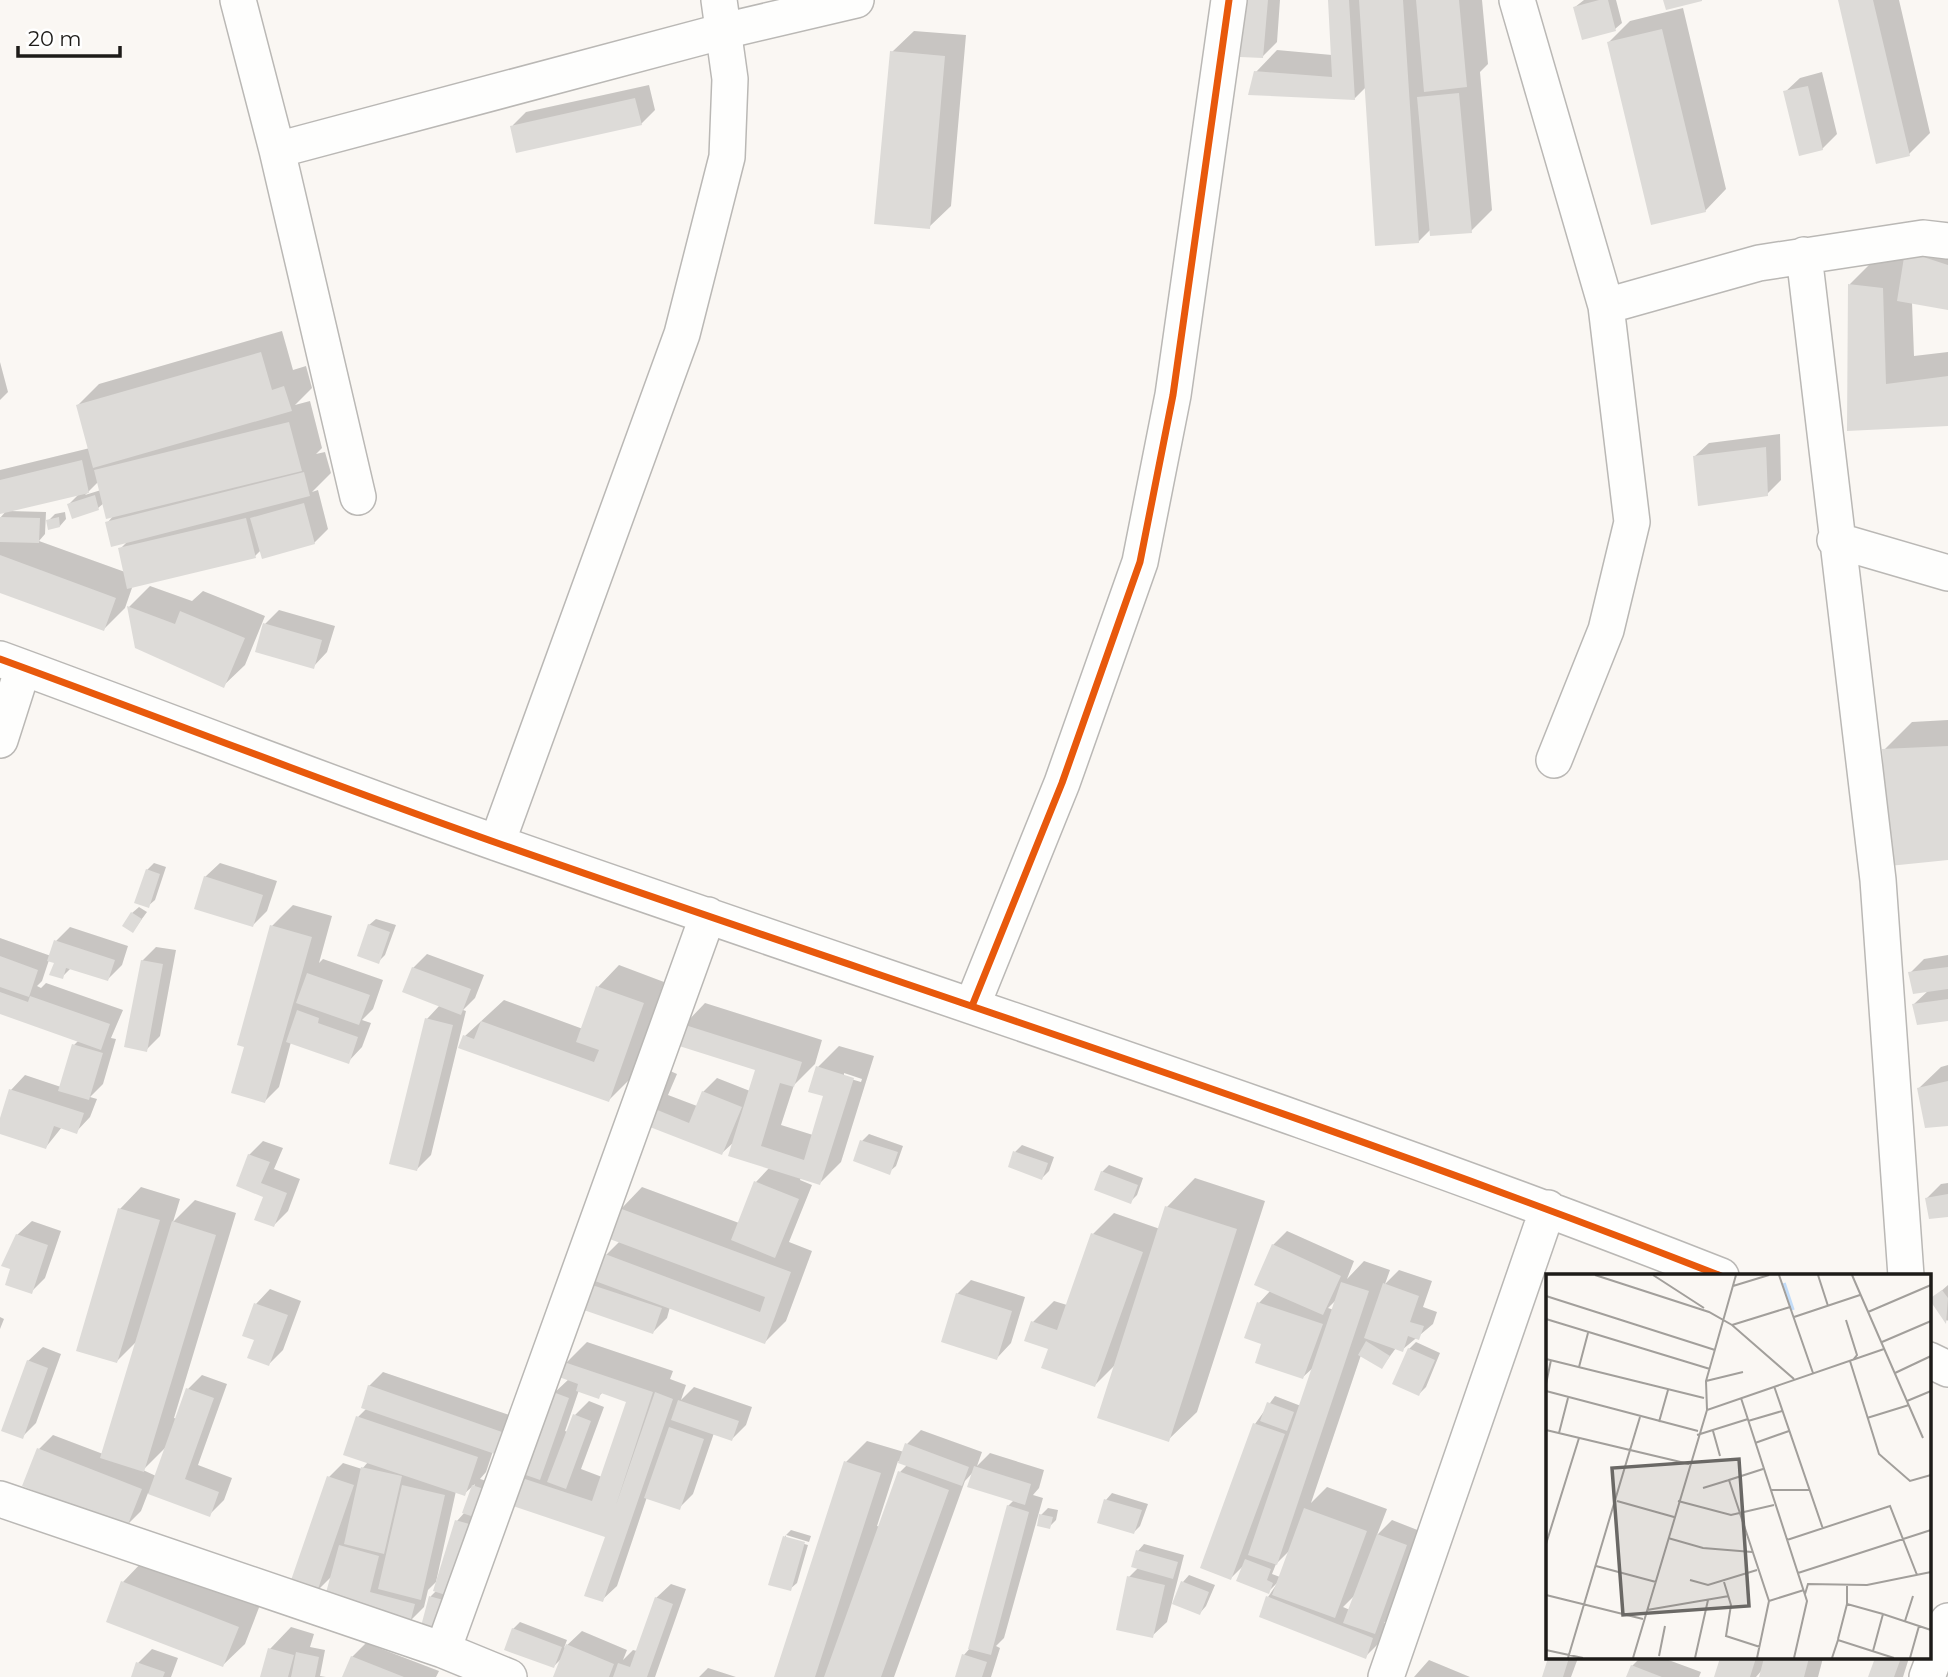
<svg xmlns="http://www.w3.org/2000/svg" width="1948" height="1677" viewBox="0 0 1948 1677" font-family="Montserrat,sans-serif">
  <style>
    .shadow { fill: #0003; fill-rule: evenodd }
    .building { fill: #dddbd8 }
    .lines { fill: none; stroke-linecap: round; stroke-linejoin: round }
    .minor-casing { stroke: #bab8b5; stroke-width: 38 }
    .minor { stroke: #fefefd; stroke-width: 35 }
    .cycleway-casing { stroke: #fff; stroke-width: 11 }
    .cycleway { stroke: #e8590c; stroke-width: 7 }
    .inset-river { fill: none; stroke: #c2dcf8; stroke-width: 3.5 }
    .inset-road { fill: none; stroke: #a29f9b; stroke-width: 2 }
    .view { fill: #6a6865; fill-opacity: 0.15; stroke: #6a6865; stroke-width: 3.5 }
    .inset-edge { fill: none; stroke: #1d1b18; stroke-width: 3.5 }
  </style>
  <rect width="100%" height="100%" fill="#faf7f3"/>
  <path class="shadow" d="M1247,0H1280L1277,42L1263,56Z
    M1329,0H1482L1488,64L1480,72L1492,210L1471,231L1431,229L1418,242L1366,87L1354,99L1256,72L1277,50L1332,55Z
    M1584,0H1616L1622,23L1615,29L1575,7Z
    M1840,0H1899L1930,133L1909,154Z
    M1683,8L1726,189L1705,211L1608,43L1630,21Z
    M914,31L966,35L951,206L929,227L892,52Z
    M1822,72L1837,134L1822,149L1785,92L1800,78Z
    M649,85L655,110L641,124L512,126L526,112Z
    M1948,228V308L1912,302L1914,356L1948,352V424L1849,430L1850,284L1878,256L1906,259Z
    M282,331L293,370L306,366L312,388L295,405L310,401L322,448L316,454L325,452L331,473L312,492L318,490L328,529L314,543L261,550L255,556L133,585L125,608L104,629L0,591V518L7,510L0,512V470L90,448L78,405L99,384ZM99,481L101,490L85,495ZM80,493L69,504L98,508L104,503L114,515L107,523L128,541L120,549L125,572L39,541L45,534L46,512L9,511Z
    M0,362L8,392L0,400Z
    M1780,434L1781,480L1767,494L1694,457L1709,443Z
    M65,512L66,519L60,526L48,521L55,514Z
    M150,586L192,601L203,591L265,616L245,665L223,686L129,607Z
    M279,610L335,626L327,652L313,667L265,624Z
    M1948,720V858L1884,750L1912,722Z
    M154,863L166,867L155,900L148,906L147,870Z
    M220,863L277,881L267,911L253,925L205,877Z
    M293,905L332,916L319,963L323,959L383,980L373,1009L362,1020L371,1023L362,1047L348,1062L291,1042L279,1087L265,1101L245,1048L272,926Z
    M139,907L147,912L133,931L132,913Z
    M376,919L396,925L385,955L378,962L369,925Z
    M70,927L128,946L122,965L108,979L71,968L62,977L56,962L49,960L42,981L37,986L41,988L46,983L123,1010L111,1038L116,1039L103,1084L90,1097L97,1099L90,1117L76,1132L62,1127L46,1147L0,1132V1124L11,1090L25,1075L61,1087L74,1045L79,1040L0,1012V938L51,956L56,941Z
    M156,947L176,950L160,1036L146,1050L142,961Z
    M427,954L484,975L475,998L463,1010L466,1011L431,1155L417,1169L427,1019L440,1005L413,968Z
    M1948,955V1019L1914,1004L1929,990L1910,973L1924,959Z
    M619,965L664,982L630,1079L609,1100L465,1036L504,1000L583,1029L598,987Z
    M705,1003L822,1040L815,1064L794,1085L781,1125L813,1135L826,1095L818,1067L839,1046L874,1056L841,1162L820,1183L801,1177L800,1180L812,1185L789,1242L812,1251L786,1321L765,1342L670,1307L667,1318L653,1332L588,1284L600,1271L606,1255L620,1241L621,1209L642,1187L739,1223L756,1182L770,1167L735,1141L722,1153L639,1121L668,1070L677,1074L668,1095L697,1106L703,1092L717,1078L750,1091L757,1069L684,1025ZM844,1073L862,1079L861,1082L844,1077Z
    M1948,1065V1124L1919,1088L1941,1067Z
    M869,1134L903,1146L896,1166L889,1172L855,1160L862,1141Z
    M263,1141L283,1148L274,1169L300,1179L288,1211L274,1225L249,1155Z
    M1022,1145L1054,1157L1049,1171L1042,1178L1015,1152Z
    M1109,1165L1143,1178L1137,1195L1130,1202L1102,1172Z
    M1195,1178L1265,1201L1197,1412L1168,1440L1116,1364L1095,1385L1050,1348L1033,1322L1054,1301L1067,1305L1093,1234L1114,1213L1160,1229L1167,1207Z
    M1948,1183V1215L1927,1198L1941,1184Z
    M141,1187L180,1199L173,1222L195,1200L236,1213L174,1418L177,1419L188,1389L202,1375L227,1384L198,1465L232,1478L224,1500L209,1515L148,1493L141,1511L127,1525L39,1449L53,1435L103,1454L137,1341L117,1361L120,1209ZM167,1446L156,1476L143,1470Z
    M32,1221L61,1231L45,1278L31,1292L17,1235Z
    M1287,1231L1354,1261L1347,1279L1364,1261L1390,1270L1385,1284L1399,1270L1432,1281L1423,1307L1437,1312L1433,1324L1402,1350L1396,1348L1382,1367L1361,1355L1311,1503L1327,1487L1387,1509L1377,1535L1392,1520L1420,1531L1388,1618L1384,1623L1386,1624L1379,1643L1365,1657L1268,1597L1279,1581L1268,1592L1245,1564L1231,1578L1255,1424L1275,1396L1301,1406L1315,1366L1303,1377L1264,1343L1259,1303L1271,1290L1273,1245ZM1337,1299L1334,1310L1328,1308ZM1291,1549L1280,1577L1272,1574L1276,1564ZM1356,1594L1350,1610L1343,1607Z
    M971,1280L1025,1297L1011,1343L997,1358L957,1294Z
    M1948,1285V1320L1947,1321L1931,1300Z
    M270,1289L301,1301L283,1350L269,1364L256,1339L244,1335L256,1304Z
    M0,1317L4,1319L0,1329Z
    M587,1342L673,1371L670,1379L686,1385L681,1400L694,1387L752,1407L746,1425L732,1439L714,1433L693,1494L679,1508L647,1497L617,1586L602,1600L609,1529L512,1504L554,1393L569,1379L566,1363ZM579,1390L598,1397L603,1392L628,1401L602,1477L581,1469L604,1407L589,1401L575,1415L568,1432L565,1431Z
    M1416,1342L1440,1353L1426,1387L1419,1394L1409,1349Z
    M43,1347L61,1354L36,1423L22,1437L28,1361Z
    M383,1372L515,1417L509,1438L493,1451L486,1472L480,1479L493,1483L465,1580L422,1629L431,1596L437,1590L457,1521L465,1512L475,1484L464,1494L456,1491L436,1582L428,1590L424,1607L410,1621L332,1576L315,1593L329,1477L343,1463L362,1469L368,1462L358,1417L367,1408L369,1386Z
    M921,1430L982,1452L977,1466L990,1453L1044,1470L1039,1488L1033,1495L1043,1498L1004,1638L996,1646L1000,1648L991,1677H956L964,1655L970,1648L1008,1506L1015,1499L974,1471L965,1481L894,1677H776L846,1462L867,1441L904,1452L907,1444ZM898,1461L907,1465L900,1472L880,1527L877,1526Z
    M1112,1493L1148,1504L1140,1526L1134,1532L1106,1500Z
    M1048,1508L1058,1510L1056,1520L1049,1527L1041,1515Z
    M791,1530L811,1536L809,1542L786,1535Z
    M786,1535V1539L808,1545L797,1583L790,1589L785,1537Z
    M1144,1544L1184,1555L1167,1622L1152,1636L1129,1577L1139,1567L1138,1551Z
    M144,1560L260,1605L245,1644L223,1665L123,1582Z
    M1189,1575L1215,1585L1206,1606L1200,1613L1175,1603L1183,1582Z
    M671,1584L686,1589L655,1677H555L563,1657L554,1666L513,1629L520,1622L567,1640L564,1648L582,1631L627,1650L623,1660L633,1650L637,1651L656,1598Z
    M291,1627L314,1634L310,1647L325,1650L320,1676L326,1677H262L270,1649Z
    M366,1643L439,1671L436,1677H344L352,1657Z
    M152,1649L178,1658L171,1677H132L138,1663Z
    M1550,1658H1578L1571,1677H1544Z
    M1640,1658H1663L1701,1672L1699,1677H1628L1632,1666Z
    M1722,1658H1823L1818,1677H1761L1762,1670L1756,1677H1715Z
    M1876,1658H1909L1903,1677H1870Z
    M1429,1660L1470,1677H1414Z
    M708,1668L736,1677H699Z"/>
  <path class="building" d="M1245,0H1268L1263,58L1240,57Z
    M1328,0H1349L1355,100L1248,95L1254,71L1332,77Z
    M1359,0H1403L1419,243L1375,246Z
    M1416,0H1459L1467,87L1424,92Z
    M1599,0H1608L1616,31L1582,40L1573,7Z
    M1663,0H1702V1L1666,10Z
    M1838,0H1873L1910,156L1876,164Z
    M1662,29L1706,212L1651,225L1607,42Z
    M890,51L945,56L930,229L874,224Z
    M1808,86L1823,150L1799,156L1783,91Z
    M1459,93L1472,233L1430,236L1417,97Z
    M635,98L642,125L516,153L510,126Z
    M1905,251L1948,265V310L1897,301Z
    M1848,284L1883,288L1886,384L1948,376V426L1847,431Z
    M261,352L272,390L284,386L292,411L93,468L76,405Z
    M289,422L302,471L106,519L94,470Z
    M1766,447L1768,496L1698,506L1693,456Z
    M82,460L89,493L0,514V480Z
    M304,472L310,496L111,547L105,522Z
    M95,495L99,510L72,519L67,504Z
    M304,503L315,544L262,559L250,518Z
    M0,517L40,518L39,543L0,542Z
    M59,517L60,527L48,530L46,520Z
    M246,518L256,558L127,589L118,548Z
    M0,555L116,598L104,631L0,593Z
    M127,606L175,624L180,611L245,638L224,688L135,648Z
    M263,623L322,640L314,669L255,652Z
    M1948,746V860L1889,866L1882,749Z
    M146,869L160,874L149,908L134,903Z
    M204,876L263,895L253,927L194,909Z
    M131,912L142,919L133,933L122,926Z
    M368,924L390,932L379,964L357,956Z
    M270,925L312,937L265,1103L231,1093L244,1047L237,1045Z
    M54,940L115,960L108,981L66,968L63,979L49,975L54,963L47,961Z
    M0,956L38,970L29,997L0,987Z
    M141,960L163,964L147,1052L124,1047Z
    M412,967L471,989L461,1015L402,992Z
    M1948,967V989L1913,994L1908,972Z
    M307,973L370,995L359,1025L296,1003Z
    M596,986L644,1003L609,1102L458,1048L463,1035L474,1039L481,1021L594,1062L599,1050L576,1042Z
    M0,992L28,1002L30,996L110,1024L101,1050L0,1014Z
    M1948,999V1021L1917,1025L1912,1004Z
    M297,1010L319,1018L318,1023L358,1037L349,1064L286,1042Z
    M425,1018L453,1025L417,1171L389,1164Z
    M682,1024L802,1062L794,1087L780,1083L761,1146L804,1160L823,1096L808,1092L816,1066L854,1078L820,1185L728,1156L755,1070L676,1045Z
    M72,1044L103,1053L89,1100L58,1091Z
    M1948,1081V1126L1925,1128L1917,1088Z
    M9,1089L84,1113L77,1134L54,1126L46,1149L0,1134V1118Z
    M702,1091L742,1107L722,1155L637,1122L655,1109L689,1123Z
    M860,1140L898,1152L890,1175L853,1161Z
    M1013,1151L1048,1163L1042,1180L1008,1167Z
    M248,1154L270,1162L261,1183L287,1193L274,1227L254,1220L263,1197L236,1186Z
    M1101,1171L1138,1185L1131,1204L1094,1190Z
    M754,1181L799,1199L775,1258L731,1240Z
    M1948,1194V1217L1929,1219L1925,1198Z
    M1165,1206L1237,1229L1169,1442L1097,1418Z
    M118,1208L160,1220L117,1363L76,1351Z
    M619,1208L791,1272L765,1344L595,1281L605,1254L760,1312L765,1297L607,1238Z
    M172,1221L216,1235L144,1472L100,1458Z
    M1091,1233L1143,1252L1095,1387L1041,1368L1048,1349L1024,1341L1031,1321L1057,1330Z
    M16,1234L48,1245L32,1294L5,1285L10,1269L1,1266Z
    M1272,1244L1341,1276L1323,1315L1254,1285Z
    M1341,1282L1369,1291L1277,1565L1248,1555Z
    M586,1283L662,1308L653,1334L578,1308Z
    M1383,1283L1419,1296L1410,1322L1424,1326L1419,1340L1408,1336L1403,1352L1364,1338Z
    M1942,1290L1948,1298L1946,1324L1929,1299Z
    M956,1293L1012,1311L997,1360L941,1342Z
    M1257,1302L1323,1324L1303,1379L1255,1363L1261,1344L1244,1338Z
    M254,1303L288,1315L269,1366L247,1358L254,1340L242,1336Z
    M1366,1341L1390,1356L1382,1369L1358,1355Z
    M1408,1348L1435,1360L1419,1396L1392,1384Z
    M27,1360L48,1368L23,1439L1,1431Z
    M564,1362L653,1392L616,1505L655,1392L673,1399L603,1602L584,1596L605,1537L510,1505L519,1477L592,1501L626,1402L601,1393L599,1399L576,1391L578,1384L559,1377Z
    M368,1385L502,1432L495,1454L361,1408Z
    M186,1388L214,1398L185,1479L219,1492L210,1517L148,1494Z
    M553,1392L569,1398L540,1480L523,1474Z
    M678,1400L739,1421L732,1441L671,1420Z
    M1267,1402L1294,1412L1287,1431L1260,1421Z
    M573,1414L591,1421L566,1489L547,1482Z
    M356,1416L478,1457L465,1496L343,1455Z
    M1253,1423L1285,1434L1231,1580L1200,1568Z
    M669,1427L704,1439L680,1510L644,1498Z
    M905,1443L969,1467L962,1486L898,1463Z
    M37,1448L142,1489L127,1527L22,1486Z
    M844,1461L881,1473L815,1677H774Z
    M974,1466L1031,1484L1025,1505L967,1487Z
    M361,1467L402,1476L384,1554L344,1544Z
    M898,1471L949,1490L881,1677H824Z
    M327,1476L354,1485L316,1595L289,1586Z
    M402,1485L445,1495L421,1600L378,1589Z
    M472,1485L487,1490L477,1518L462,1513Z
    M1104,1499L1142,1510L1134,1534L1097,1523Z
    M1007,1505L1029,1512L991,1655L968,1649Z
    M1304,1508L1367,1531L1335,1618L1272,1595Z
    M1039,1514L1053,1517L1050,1529L1037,1526Z
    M455,1520L473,1525L452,1597L433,1591Z
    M1377,1534L1407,1545L1375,1634L1343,1623Z
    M783,1536L805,1542L791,1591L768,1585Z
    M339,1545L379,1556L370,1592L415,1604L410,1623L324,1600Z
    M1136,1550L1178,1562L1173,1579L1131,1567Z
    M1245,1559L1271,1569L1267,1580L1273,1583L1269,1594L1236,1581Z
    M1127,1576L1165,1585L1153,1638L1116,1630Z
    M121,1581L239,1627L223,1667L106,1622Z
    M1181,1581L1209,1592L1200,1615L1172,1604Z
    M429,1596L447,1601L438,1635L420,1630Z
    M1266,1596L1373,1638L1366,1659L1259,1617Z
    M655,1597L673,1604L647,1677H613L618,1663L630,1667Z
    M512,1628L562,1647L554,1668L504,1650Z
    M566,1644L614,1664L609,1677H553Z
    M268,1648L294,1655L288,1677H260Z
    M296,1652L319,1657L315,1677H291Z
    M962,1654L987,1662L982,1677H955Z
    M351,1656L404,1677H342Z
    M1548,1658H1569L1563,1677H1542Z
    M1720,1658H1756L1750,1677H1714Z
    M1764,1658H1809L1804,1677H1759Z
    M1875,1658H1901L1894,1677H1868Z
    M136,1662L165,1672L163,1677H131Z
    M1631,1665L1662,1677H1626Z"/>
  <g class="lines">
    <g class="minor-casing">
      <path id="minor" d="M238,0L277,150L724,31L856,0
        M1517,0L1606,306L1632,522L1606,630L1554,760
        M277,150L358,497
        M1804,255L1878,880L1906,1276
        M1606,306L1759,263L1923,238L1948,241
        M1835,540L1948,573
        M0,659C167,720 332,785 500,844C907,987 1319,1118 1721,1276
        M0,740L23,668
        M497,843L682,334L727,157L730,79L719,0
        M972,1006L1062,783L1140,562L1173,395L1229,0
        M1929,1360L1948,1369
        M0,1499L443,1650L509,1677
        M443,1650L708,915
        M1386,1677L1548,1208
        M1927,1677L1948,1621"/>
    </g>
    <use href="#minor" class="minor"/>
    <g class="cycleway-casing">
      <path id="cycleway" d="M0,659C167,720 332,785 500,844C907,987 1319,1118 1721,1276
        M972,1006L1062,783L1140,562L1173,395L1229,0"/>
    </g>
    <use href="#cycleway" class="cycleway"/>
  </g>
  <g transform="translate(1546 1274)">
    <rect width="385" height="385" fill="#faf7f3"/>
    <path class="inset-river" d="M238,9L247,36"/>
    <path class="inset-road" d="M49,1L163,38L186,51L248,105M107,1L158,34M272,1L282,32M306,1L377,164M187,12L223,1M0,22L169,76M244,33L267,99M322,38L385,11M248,43L314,21M0,45L164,95M300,46L311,81L307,86M186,51L244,33L233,1M336,68L385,47M0,85L158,124M304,87L333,180L364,207L385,201M33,93L42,59M349,99L385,82M160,107L197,98M0,110L5,86M228,112L277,255M0,117L152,157M195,124L261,327L248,384M361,127L385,117M161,136L160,107L190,1M321,144L363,131M202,147L236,137M113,148L122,116M0,156L84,176L94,143M167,157L174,182M13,159L22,124M151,161L202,145M209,169L243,157M157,214L183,206M224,216H263M71,227L128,243M132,227L185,241L228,231M122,264L157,274L206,278M241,266L344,232L371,301M0,270L33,164M50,292L110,308M252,299L385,256M144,306L162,311L211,296M178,308L185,331L180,362L214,373M301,310V330L337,340M259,320L262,310L321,311L385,298M0,321L97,345M223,327L258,316M101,336L183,322M359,347L367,322M292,365L301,330M0,376L37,384M327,377L337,340L385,356M113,382L119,352M22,384L84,176L143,190M87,384L161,136L338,75M149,384L162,326M211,384L223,327L183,206L217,195M286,384L292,366L348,384M364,384L373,352"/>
    <path class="view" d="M193,185L203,332L77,341L66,194Z"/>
    <rect width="385" height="385" class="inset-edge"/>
  </g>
  <path d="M18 46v10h102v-10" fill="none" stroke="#1d1b18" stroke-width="3.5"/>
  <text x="28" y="46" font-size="21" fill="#1d1b18" stroke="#ffffff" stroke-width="5" paint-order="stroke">20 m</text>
</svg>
